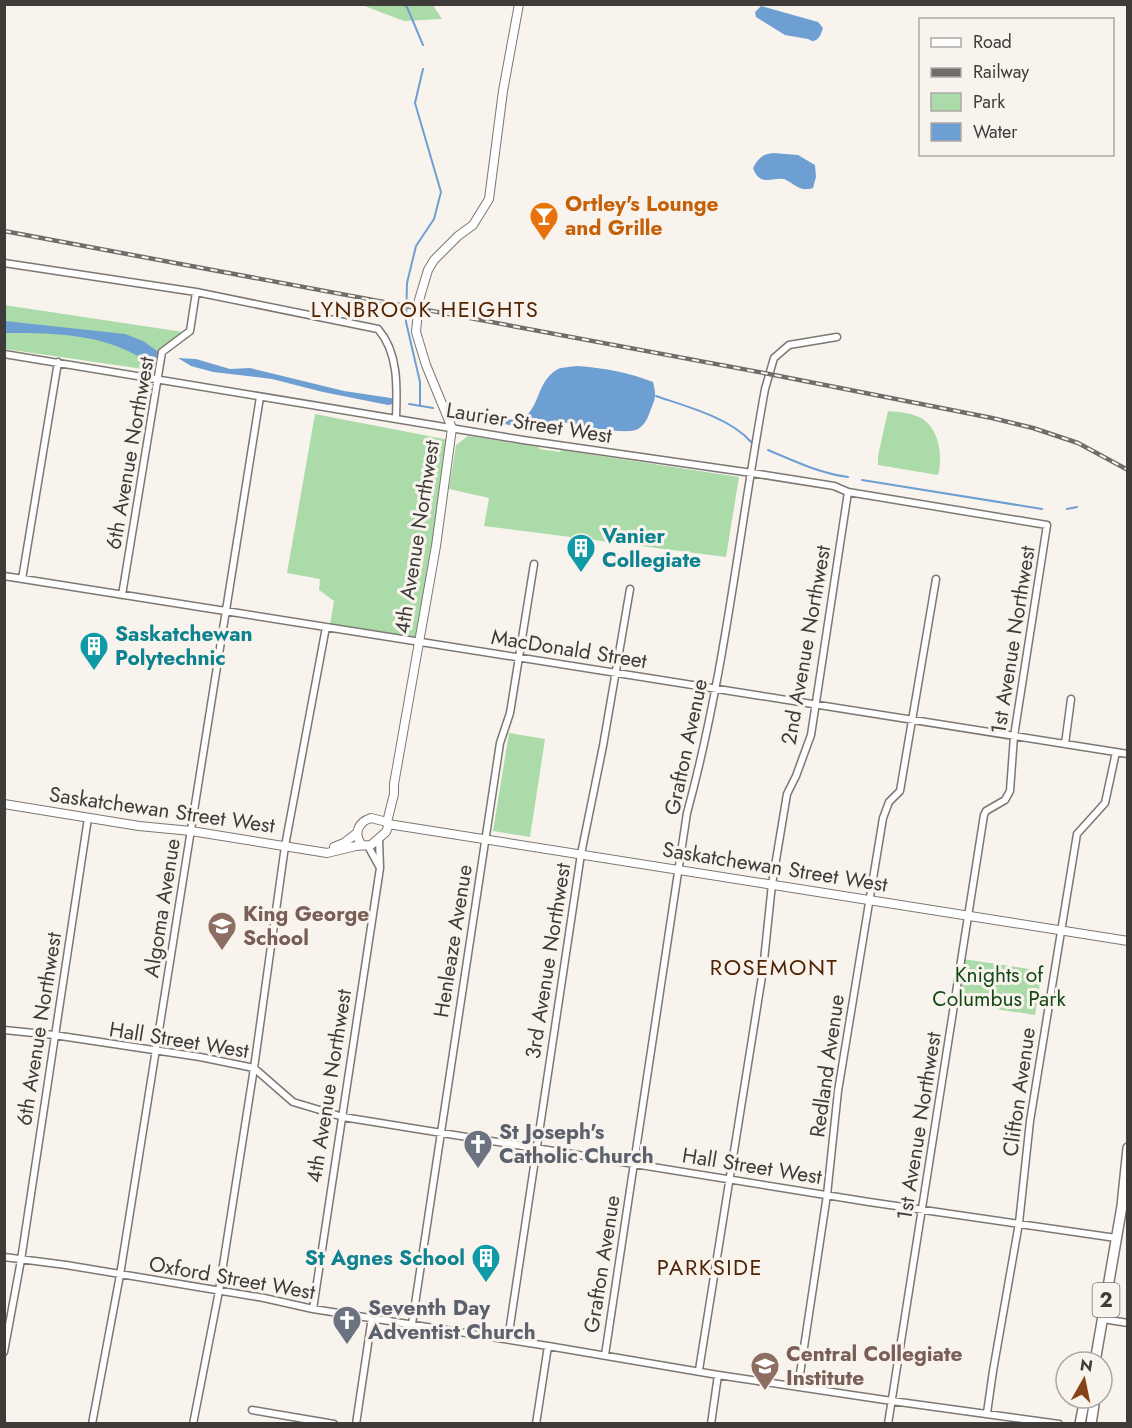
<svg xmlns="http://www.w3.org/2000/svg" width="1132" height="1428" viewBox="0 0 1132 1428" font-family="Jost,sans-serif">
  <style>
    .green { fill: #abdba9 }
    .water { fill: #6e9fd3 }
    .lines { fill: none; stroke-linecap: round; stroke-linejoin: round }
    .stream { stroke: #6e9fd3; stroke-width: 2 }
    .minor-casing { stroke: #7c7772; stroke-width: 9 }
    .tertiary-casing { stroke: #7c7772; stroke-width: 10 }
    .primary-casing { stroke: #7c7772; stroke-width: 12 }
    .minor { stroke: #fff; stroke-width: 6 }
    .tertiary { stroke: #fff; stroke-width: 8 }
    .primary { stroke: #fff; stroke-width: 9 }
    .rail-casing { stroke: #706c69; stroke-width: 4.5 }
    .rail { stroke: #f9f3ed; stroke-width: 2; stroke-dasharray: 7; stroke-linecap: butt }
    .labels { text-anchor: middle; stroke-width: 6; stroke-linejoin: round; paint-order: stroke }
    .shield { fill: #f9f3ed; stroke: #76726f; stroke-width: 1.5 }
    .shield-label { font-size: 20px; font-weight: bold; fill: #3e3b39 }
    .food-label { font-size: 21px; font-weight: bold; fill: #c56008; stroke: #f9f3ed; text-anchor: start }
    .street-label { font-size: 21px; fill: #3e3b39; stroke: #f9f3ed }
    .culture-label { font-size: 21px; font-weight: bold; fill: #0d838f; stroke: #f9f3ed; text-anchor: start }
    .education-label { font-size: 21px; font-weight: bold; fill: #785e54; stroke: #f9f3ed; text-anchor: start }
    .park-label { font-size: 21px; fill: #114814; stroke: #f9f3ed }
    .worship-label { font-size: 21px; font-weight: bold; fill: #5b616d; stroke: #f9f3ed; text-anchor: start }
    .neighbourhood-label { font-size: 22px; letter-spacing: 1.5px; fill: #512303; stroke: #f9f3ed }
  </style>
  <rect width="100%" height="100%" fill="#f9f3ed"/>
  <path class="green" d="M362,5H433L442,19L404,21Z
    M4,305L190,333L165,353L157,371L5,349Z
    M888,411C899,412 912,413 921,418C940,429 943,458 938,475L878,465V456Z
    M315,414L449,440L417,639L330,625L334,601L319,590L320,579L287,573Z
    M468,436L539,447V449L560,452L561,450L739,477L726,557L484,526L489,498L449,489L456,445Z
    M509,733L545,739L530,837L493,831Z
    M963,959L1042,971L1035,1015L957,1003Z"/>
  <path class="water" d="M761,6L818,22L823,28C821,34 819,41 812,41L808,39L785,35L756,17L755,12Z
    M773,153L798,155L815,165L816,177L813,188C800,192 796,185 786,180C776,175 760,189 753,168C758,159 762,154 773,153Z
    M5,321L125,334L143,341L160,353L153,364C145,360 137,355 128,351C90,333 46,333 5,333Z
    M178,358L196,359L230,369L250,368L344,391L391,398L394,399L393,404L388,405L323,392L272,379L213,372L191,366Z
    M577,366C604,368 627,372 653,382C656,395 656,397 651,409C648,417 646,424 638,429C625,436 570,424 554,420L548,427L542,424L543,421L536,418C530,422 525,425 518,426C511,426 470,417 465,413L469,410C485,411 504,422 519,419C540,414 535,381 558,369C563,367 571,367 577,366Z"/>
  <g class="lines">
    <path class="stream" d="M403,4L407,7L423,45
      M656,396C685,406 731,418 751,442
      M409,404L433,408
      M420,406V382L406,322L407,283L416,246L434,219L441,192L415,103L423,69
      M768,450C794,461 819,473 848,477
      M862,480L1042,509
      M1067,509L1077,507"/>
    <g class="minor-casing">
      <path id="minor" d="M4,263L196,292L378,329C399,353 397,388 396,418
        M4,354L523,440L752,473L834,486L848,492L1047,525L1014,736L1010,791L1005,800L986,811L984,815L888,1424
        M4,576L1128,754
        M22,579L58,362
        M122,595L162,352L190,331L196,292
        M1065,744L1071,699
        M368,846L379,866
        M4,1030L54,1035L200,1057L254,1068L293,1102L343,1117L869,1202L1116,1238
        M4,1257L66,1265L264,1298L313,1309L548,1346L718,1375L892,1401L1059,1424
        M313,1309L380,868L379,839
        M1103,1319L1128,1323
        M412,1324L500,743L510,713L534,564
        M508,1339L581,854L603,746L630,589
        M4,1352L21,1260L88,818
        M605,1355L687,813C725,674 739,531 765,389L774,358L789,345L837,337
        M699,1370L763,970L772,884L787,794L796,776L811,735L848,492
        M798,1387L827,1195L838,1091L883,818L889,802L900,791L936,579
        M252,1410L334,1424
        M987,1413L993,1371L1019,1223L1030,1121L1077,834L1105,803L1116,752
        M92,1424L120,1275L260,397
        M193,1424L219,1291L254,1068L285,846L326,627
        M356,1424L372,1317
        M536,1424L548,1346
        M711,1424L718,1375"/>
    </g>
    <g class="tertiary-casing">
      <path id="tertiary" d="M4,804L139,826L191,831L327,853L356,846L371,845L386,832L388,827L387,822L371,818C358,822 353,834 362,845
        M387,822L394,794V784L436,546L452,428L426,365L416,332L419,300L428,270L434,260L458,236L473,225L489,199L503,91L519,4
        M388,824L1128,941
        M334,847L344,843L357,833"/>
    </g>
    <g class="primary-casing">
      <path id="primary" d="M1095,1362L1122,1206L1128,1148
        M1080,1424L1085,1398
        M1091,1424L1095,1398"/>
    </g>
    <use href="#minor" class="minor"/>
    <use href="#tertiary" class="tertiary"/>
    <use href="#primary" class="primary"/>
    <g class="rail-casing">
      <path id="rail" d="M4,231L769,374L992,418L1033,428L1078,443L1128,470"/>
    </g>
    <use href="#rail" class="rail"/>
  </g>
  <defs>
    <g id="bar-pin" transform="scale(1.5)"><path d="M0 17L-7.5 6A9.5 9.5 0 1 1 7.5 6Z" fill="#e8710a" stroke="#f9f3ed"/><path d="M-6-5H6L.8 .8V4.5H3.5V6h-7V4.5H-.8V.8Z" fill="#fff"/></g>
    <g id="building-pin" transform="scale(1.5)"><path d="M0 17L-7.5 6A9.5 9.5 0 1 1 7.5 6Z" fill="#0f9aa8" stroke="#f9f3ed"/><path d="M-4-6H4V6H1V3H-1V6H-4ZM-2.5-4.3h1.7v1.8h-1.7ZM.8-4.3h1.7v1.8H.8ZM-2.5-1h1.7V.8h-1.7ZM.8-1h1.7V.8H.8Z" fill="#fff"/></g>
    <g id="school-pin" transform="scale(1.5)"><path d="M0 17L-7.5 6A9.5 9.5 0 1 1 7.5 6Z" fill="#8d6e63" stroke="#f9f3ed"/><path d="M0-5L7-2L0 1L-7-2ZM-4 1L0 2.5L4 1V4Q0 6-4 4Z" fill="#fff"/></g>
    <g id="church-pin" transform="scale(1.5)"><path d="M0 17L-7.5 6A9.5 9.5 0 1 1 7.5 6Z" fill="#6b7280" stroke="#f9f3ed"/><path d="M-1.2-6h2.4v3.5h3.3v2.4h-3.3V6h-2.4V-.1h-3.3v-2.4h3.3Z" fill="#fff"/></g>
  </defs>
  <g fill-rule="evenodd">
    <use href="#bar-pin" x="544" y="216"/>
    <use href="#building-pin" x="581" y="548"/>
    <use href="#building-pin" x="94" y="646"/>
    <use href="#school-pin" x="222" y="926"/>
    <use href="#church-pin" x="478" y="1144"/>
    <use href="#building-pin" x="486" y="1258"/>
    <use href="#church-pin" x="347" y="1320"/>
    <use href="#school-pin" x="765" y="1366"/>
  </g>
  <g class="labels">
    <rect class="shield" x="1092.5" y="1283" width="27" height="34" rx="4.5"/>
    <g class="shield-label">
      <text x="1106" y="1307">2</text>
    </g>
    <g class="food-label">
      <text x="565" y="211">Ortley's Lounge<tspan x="565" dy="24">and Grille</tspan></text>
    </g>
    <g class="street-label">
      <text transform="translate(529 423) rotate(9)" y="7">Laurier Street West</text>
      <text transform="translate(130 453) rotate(-80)" y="7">6th Avenue Northwest</text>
      <text transform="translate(417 537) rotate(-81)" y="7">4th Avenue Northwest</text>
      <text transform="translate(1013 640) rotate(-81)" y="7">1st Avenue Northwest</text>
      <text transform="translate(806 645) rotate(-80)" y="7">2nd Avenue Northwest</text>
      <text transform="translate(569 649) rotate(9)" y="7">MacDonald Street</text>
      <text transform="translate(686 747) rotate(-78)" y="7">Grafton Avenue</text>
      <text transform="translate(162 810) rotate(8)" y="7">Saskatchewan Street West</text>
      <text transform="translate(775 867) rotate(9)" y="7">Saskatchewan Street West</text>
      <text transform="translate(162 908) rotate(-81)" y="7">Algoma Avenue</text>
      <text transform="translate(453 941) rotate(-81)" y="7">Henleaze Avenue</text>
      <text transform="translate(548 961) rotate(-81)" y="7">3rd Avenue Northwest</text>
      <text transform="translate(39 1029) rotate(-81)" y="7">6th Avenue Northwest</text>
      <text transform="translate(179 1040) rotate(9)" y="7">Hall Street West</text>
      <text transform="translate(827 1066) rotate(-82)" y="7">Redland Avenue</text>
      <text transform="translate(329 1086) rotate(-81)" y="7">4th Avenue Northwest</text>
      <text transform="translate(1019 1092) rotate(-82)" y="7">Clifton Avenue</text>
      <text transform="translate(919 1126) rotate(-81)" y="7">1st Avenue Northwest</text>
      <text transform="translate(752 1166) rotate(9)" y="7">Hall Street West</text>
      <text transform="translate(602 1264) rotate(-81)" y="7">Grafton Avenue</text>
      <text transform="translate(232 1278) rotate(10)" y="7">Oxford Street West</text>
    </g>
    <g class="culture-label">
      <text x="602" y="543">Vanier<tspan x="602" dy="24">Collegiate</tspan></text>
      <text x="115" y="641">Saskatchewan<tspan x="115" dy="24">Polytechnic</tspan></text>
      <text x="465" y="1265" text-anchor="end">St Agnes School</text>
    </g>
    <g class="education-label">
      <text x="243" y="921">King George<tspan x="243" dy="24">School</tspan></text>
      <text x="786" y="1361">Central Collegiate<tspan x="786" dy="24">Institute</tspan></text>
    </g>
    <g class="park-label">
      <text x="999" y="982">Knights of<tspan x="999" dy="24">Columbus Park</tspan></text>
    </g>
    <g class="worship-label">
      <text x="499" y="1139">St Joseph's<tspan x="499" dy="24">Catholic Church</tspan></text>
      <text x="368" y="1315">Seventh Day<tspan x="368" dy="24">Adventist Church</tspan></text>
    </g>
    <g class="neighbourhood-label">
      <text x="425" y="317">LYNBROOK HEIGHTS</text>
      <text x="774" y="975">ROSEMONT</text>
      <text x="710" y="1275">PARKSIDE</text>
    </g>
  </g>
  <rect width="1132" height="1428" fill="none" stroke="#3e3b39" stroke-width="12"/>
  <rect x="919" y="18" width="195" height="138" fill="#f9f3ed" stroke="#aea9a5" stroke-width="1.5"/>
  <rect x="931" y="38" width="30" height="9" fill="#ffffff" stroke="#aea9a5" stroke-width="1.5"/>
  <text x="973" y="48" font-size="18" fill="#3e3b39">Road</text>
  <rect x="931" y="68" width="30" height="9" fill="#706c69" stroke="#aea9a5" stroke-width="1.5"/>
  <text x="973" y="78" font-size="18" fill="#3e3b39">Railway</text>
  <rect x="931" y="93" width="30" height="18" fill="#abdba9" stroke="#aea9a5" stroke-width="1.5"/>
  <text x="973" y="108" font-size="18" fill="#3e3b39">Park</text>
  <rect x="931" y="123" width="30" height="18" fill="#6e9fd3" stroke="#aea9a5" stroke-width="1.5"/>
  <text x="973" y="138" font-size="18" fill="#3e3b39">Water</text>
  <g transform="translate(1084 1380) rotate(9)"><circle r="28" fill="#f9f3ed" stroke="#aea9a5" stroke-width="1.5"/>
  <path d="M0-4.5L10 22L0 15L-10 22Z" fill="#864316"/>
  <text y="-9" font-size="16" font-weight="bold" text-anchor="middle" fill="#3e3b39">N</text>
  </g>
</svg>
